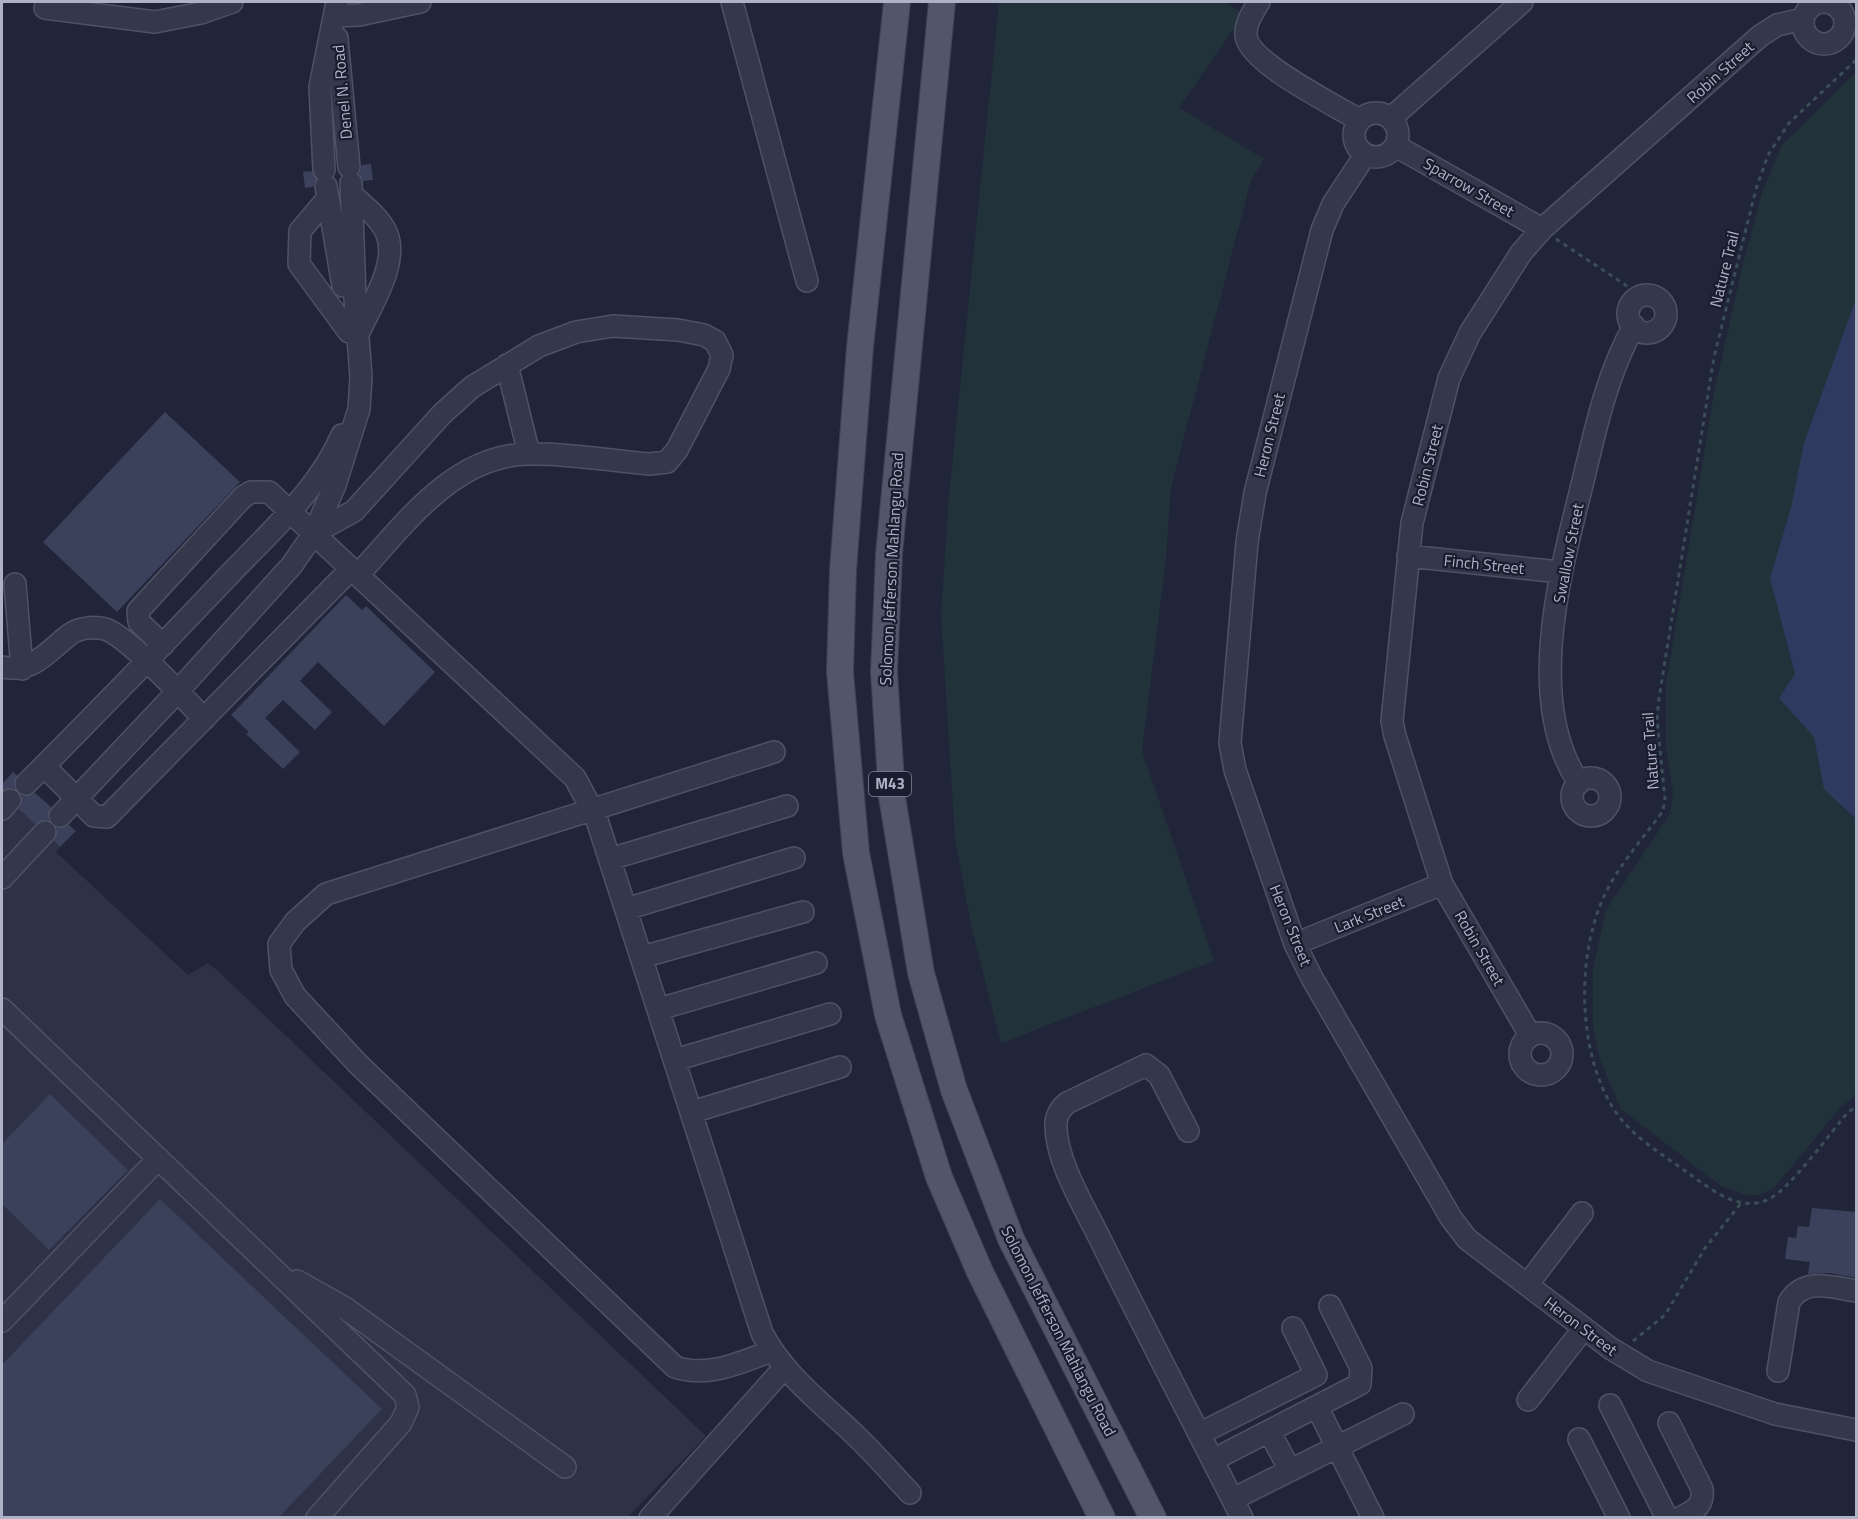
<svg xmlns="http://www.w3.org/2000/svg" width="1858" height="1519" viewBox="0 0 1858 1519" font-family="'Titillium Web',sans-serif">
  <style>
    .airport { fill: #2d3247 }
    .green { fill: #22323b }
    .water { fill: #303a60 }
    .building { fill: #3b415a }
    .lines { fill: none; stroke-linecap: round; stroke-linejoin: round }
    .minor-casing { stroke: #4e5265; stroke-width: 24 }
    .major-casing { stroke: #3d4153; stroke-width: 28 }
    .path { stroke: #3c4e55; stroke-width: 3; stroke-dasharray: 4.5 4.5; stroke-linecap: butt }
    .minor { stroke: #33384a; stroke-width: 21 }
    .major { stroke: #51566a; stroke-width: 26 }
    .labels { text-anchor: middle; stroke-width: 4.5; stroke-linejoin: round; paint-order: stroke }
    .shield { fill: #191d2e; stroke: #818598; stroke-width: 1.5 }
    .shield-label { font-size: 15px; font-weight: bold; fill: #aeb2c6 }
    .street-label { font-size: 16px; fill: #aeb2c6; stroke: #191d2e }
  </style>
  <rect width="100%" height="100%" fill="#20253a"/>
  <path class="airport" d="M2,792L60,847L56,852L188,975L208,963L219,972L706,1436L628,1517H2Z"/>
  <path class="green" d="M999,2H1225L1244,14L1179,108L1264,159L1251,180L1171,487L1166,559L1142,751L1214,961L1001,1043L971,925L955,838L941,615L949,497Z
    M1856,72V1095L1840,1108L1773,1189L1760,1195H1746L1721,1186L1621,1109L1600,1060L1593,1025V969L1606,910L1670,814L1673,792L1666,747V684L1714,393L1743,263L1762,193L1782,145Z"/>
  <path class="water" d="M1856,299V819L1824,789L1814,737L1779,698L1795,674L1770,578L1791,508L1804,443Z"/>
  <path class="building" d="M371,164L373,180L363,181L359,174L362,165Z
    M311,171L316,179L313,187L305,188L303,172Z
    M165,412L240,482L117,612L43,542Z
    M346,595L362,610L366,606L435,672L384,726L318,662L300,681L332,712L315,730L283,700L265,718L300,752L283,769L246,734L249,732L231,715Z
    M13,772L17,775L14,788L2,791V784Z
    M35,793L51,807L48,820L35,824L19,809L22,796Z
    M69,825L76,831L60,847L54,841L57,828Z
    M50,1094L128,1170L49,1250L2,1204V1144Z
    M160,1199L382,1409L278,1518H2V1365Z
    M1812,1208L1857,1212V1278L1829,1273L1808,1274L1810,1262L1785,1259L1788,1237L1796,1238L1798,1226L1809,1227Z"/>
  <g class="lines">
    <g class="minor-casing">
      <path id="minor" d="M1803 23a21 21 0 1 1 42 0a21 21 0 1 1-42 0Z
        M732,2L807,281
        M1259,2C1253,12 1245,23 1246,36C1249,63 1335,105 1359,120
        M45,8L155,22L201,13L232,2
        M335,16L359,15L420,2
        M337,38L349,167
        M1354 135a22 22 0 1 1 44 0a22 22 0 1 1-44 0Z
        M1391,118L1522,2
        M1396,146L1542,229
        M1365,155L1333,204L1322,230L1255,493L1247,542L1230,743L1235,770L1295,944L1312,978L1451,1218L1467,1239L1610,1348L1648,1371L1775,1414L1856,1430
        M324,170L320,87L337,2
        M326,186L343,286
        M351,194C363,205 379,217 386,232C400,262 371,305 359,332
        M328,198L300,231L299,264L349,332
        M1628 314a19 19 0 1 1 38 0a19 19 0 1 1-38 0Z
        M507,365L529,454
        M314,533L354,511L442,414L472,387L539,346L576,332L613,326L678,330L704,335L715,341L722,355L719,369L677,450L667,462L650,464C611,461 570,453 530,454C454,454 405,524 358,575
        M1408,556L1560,572
        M15,584L22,669
        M163,645L139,622L138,611L243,497L251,492H269L575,778L596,817L762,1333C783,1374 823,1404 856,1436C875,1454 892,1474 910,1493
        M2,667C33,673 46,653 69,635C78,628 93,626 105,629C129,637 185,699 204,719
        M44,766L94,816L107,817L351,569
        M1572 797a19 19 0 1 1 38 0a19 19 0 1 1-38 0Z
        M1579,783C1523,700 1562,566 1584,477C1596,426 1608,372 1634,326
        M26,784C95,715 163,645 230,574C270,532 319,489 342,435
        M2,809L10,800
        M60,816L178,691L292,565L314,533L335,485L359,409L361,377L355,298L351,183
        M610,859L787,806
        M2,878L45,832
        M626,909L794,858
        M1295,944L1442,884
        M642,957L803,912
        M2,1009L405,1395L408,1407L401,1423L317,1518
        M659,1009L816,963
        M1520 1054a21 21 0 1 1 42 0a21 21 0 1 1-42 0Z
        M1530,1035L1442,884L1395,736L1392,721L1412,523L1449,378L1470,333L1521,253L1542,229L1760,36L1777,25L1803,19
        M675,1060L830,1014
        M692,1112L840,1067
        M1188,1131L1159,1075L1146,1065L1067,1103C1061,1108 1057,1113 1056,1122C1054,1160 1087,1211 1103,1245C1148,1336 1196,1427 1242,1518
        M297,1281L345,1308L565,1467
        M1527,1285L1582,1213
        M2,1321L158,1159
        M771,1351C740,1363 707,1378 675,1367L358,1064L295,996L281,970L279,944L295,922L326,894L774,752
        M1778,1371L1789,1302C1804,1277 1832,1287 1856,1291
        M1528,1400L1584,1328
        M1610,1405L1667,1518
        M1317,1407L1373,1518
        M1669,1423L1702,1489C1704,1507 1694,1510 1680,1518
        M1269,1431L1290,1470
        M1199,1434L1316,1375L1293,1328
        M1579,1439L1619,1518
        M1213,1460L1360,1384L1361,1368L1330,1306
        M1233,1499L1403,1414
        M650,1518L785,1367"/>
    </g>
    <g class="major-casing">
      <path id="major" d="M897,2L860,347L843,570L840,672L856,853L888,1015L939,1177L980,1272L1102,1518
        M942,2L889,554L884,672L892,797L921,973L954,1090L1011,1239L1153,1518"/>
    </g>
    <path class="path" d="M1856,60L1789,123L1768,155L1756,189L1714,357L1659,698L1657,720L1665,799L1663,811C1646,834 1627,856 1612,881C1575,942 1575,1051 1615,1111C1633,1138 1665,1156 1691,1175C1713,1191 1741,1213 1769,1199C1789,1190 1832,1131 1848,1112L1856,1107
      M1556,239L1642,296
      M1633,1341L1665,1315L1705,1248L1742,1202"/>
    <use href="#minor" class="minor"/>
    <use href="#major" class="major"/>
  </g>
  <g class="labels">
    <rect class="shield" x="869" y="772" width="42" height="24" rx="4.5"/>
    <g class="shield-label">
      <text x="890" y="789">M43</text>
    </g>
    <g class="street-label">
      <text transform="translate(1720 72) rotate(-42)" y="6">Robin Street</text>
      <text transform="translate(342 92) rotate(-95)" y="6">Denel N. Road</text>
      <text transform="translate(1469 187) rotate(30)" y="6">Sparrow Street</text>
      <text transform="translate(1724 269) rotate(-76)" y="6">Nature Trail</text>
      <text transform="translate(1269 435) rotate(-76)" y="6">Heron Street</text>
      <text transform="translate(1427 465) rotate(-76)" y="6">Robin Street</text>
      <text transform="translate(1568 553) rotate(-79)" y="6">Swallow Street</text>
      <text transform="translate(1484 564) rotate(6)" y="6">Finch Street</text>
      <text transform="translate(891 569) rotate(-87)" y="6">Solomon Jefferson Mahlangu Road</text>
      <text transform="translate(1650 751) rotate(-94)" y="6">Nature Trail</text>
      <text transform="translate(1369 914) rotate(-22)" y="6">Lark Street</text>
      <text transform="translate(1291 925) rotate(68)" y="6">Heron Street</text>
      <text transform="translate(1480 948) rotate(60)" y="6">Robin Street</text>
      <text transform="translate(1581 1326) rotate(37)" y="6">Heron Street</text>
      <text transform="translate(1059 1331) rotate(63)" y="6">Solomon Jefferson Mahlangu Road</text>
    </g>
  </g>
  <rect width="1858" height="1519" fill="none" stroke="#aeb2c6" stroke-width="6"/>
</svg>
